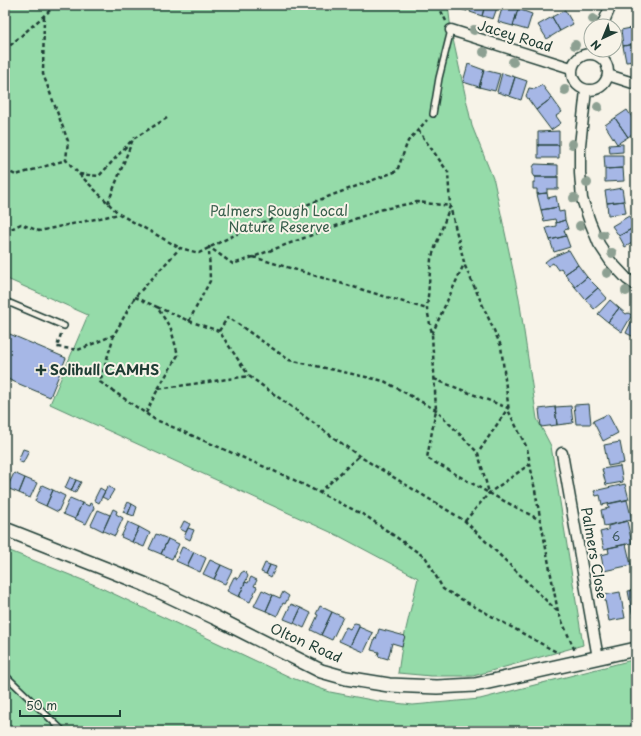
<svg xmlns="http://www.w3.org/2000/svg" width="641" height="736" viewBox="0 0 641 736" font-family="'Playpen Sans',sans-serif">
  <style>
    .green { fill: #95dba9; stroke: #5a8c6e }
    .building { fill: #a6b7e6; stroke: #1f3d34 }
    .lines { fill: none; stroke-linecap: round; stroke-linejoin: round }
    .service-casing { stroke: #1f3d34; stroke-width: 8 }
    .minor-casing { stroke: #1f3d34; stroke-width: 13 }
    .tertiary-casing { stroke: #1f3d34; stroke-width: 16 }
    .path { stroke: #1f3d34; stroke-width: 2.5; stroke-dasharray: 4 3; stroke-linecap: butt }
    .service { stroke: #f7f3e8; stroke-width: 5 }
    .minor { stroke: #f7f3e8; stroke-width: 10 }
    .tertiary { stroke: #f7f3e8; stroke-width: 13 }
    .tree { fill: #8da092 }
    .poi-dot { fill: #1f3d34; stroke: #f7f3e8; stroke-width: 1.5 }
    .labels { text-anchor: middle; stroke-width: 4; stroke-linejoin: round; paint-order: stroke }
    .number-label { font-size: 12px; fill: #415c60 }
    .street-label { font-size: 14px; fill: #1f3d34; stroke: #f7f3e8 }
    .park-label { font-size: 14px; fill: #375d4b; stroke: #f7f3e8 }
    .poi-label { font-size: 14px; font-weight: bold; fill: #1f3d34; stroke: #f7f3e8; text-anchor: start }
  </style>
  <rect width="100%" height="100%" fill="#f7f3e8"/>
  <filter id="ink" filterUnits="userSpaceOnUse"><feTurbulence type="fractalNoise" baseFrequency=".025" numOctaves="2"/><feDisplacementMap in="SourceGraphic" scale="8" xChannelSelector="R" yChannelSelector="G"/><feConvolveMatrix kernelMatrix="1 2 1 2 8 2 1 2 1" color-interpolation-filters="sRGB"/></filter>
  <g filter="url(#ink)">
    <path class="green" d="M5,5H448L451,30L472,126L494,181L519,298L537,419L551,446L583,645L473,676H431L398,673L402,646L418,578L339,536L50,404L88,315L5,278Z
      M5,549L95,585L292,678L330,692L377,701L413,705L480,699L636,659V731H5Z"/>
    <path class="building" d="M450,5H469L467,11L449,6Z
      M472,5H485L482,16L470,12Z
      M485,5H498L493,19L482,16Z
      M503,5H507L518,9L513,26L498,22Z
      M518,9L532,14L527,30L513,26Z
      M565,10L573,24L560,31L552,17Z
      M552,17L560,31L547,39L538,25Z
      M636,27V44L623,46L621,30Z
      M636,44V61L626,62L623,46Z
      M468,64L484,70L479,87L463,82Z
      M484,70L500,74L495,91L479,87Z
      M502,73L515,77L509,96L497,92Z
      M515,77L527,81L521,100L509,96Z
      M542,85L552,98L536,110L526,96L529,88L535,89Z
      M552,98L562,112L556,116L561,123L551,130L536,110Z
      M627,110L636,123V131L628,137L615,118Z
      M615,118L628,137L617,144L605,125Z
      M559,131V145H538V132Z
      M623,144V152L610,153L609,145Z
      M538,145H559V158H538Z
      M604,155H623V168L605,169Z
      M535,164L558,165V177H535L533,174V167Z
      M623,168L624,181L605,182V169Z
      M535,177H558V189H547V193L537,194V189H533V182H535Z
      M622,188L624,201L607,203L605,191Z
      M547,193L548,198L556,196L558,207L541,210L537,194Z
      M624,201L626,213L608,215L607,203Z
      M558,207L559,212L564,211L565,220L556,223L555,219L544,221L541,210Z
      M629,216L635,227L619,236L612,226Z
      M565,220L568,229L564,230L566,236L550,240L546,228L556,226V223Z
      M635,227L636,241L625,247L619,236Z
      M566,236L570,247L554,252L550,240Z
      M569,250L578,265L565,274L561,268L558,270L553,263L548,266L545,262L550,258Z
      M578,265L587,277L575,287L565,274Z
      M587,277L598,288L585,299L575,287Z
      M598,288L607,298L594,309L585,299Z
      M610,300L619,308L608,322L598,314Z
      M619,308L626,314L628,313L632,315L622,332L608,322Z
      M633,318L636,320V338L626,333Z
      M5,332L66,358L50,397L5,378Z
      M589,404L591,424H576L574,405Z
      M571,406L573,423L557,425L555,407Z
      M555,407L557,425L541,427L539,409Z
      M608,414L618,433L603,441L593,421Z
      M620,442L624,463L608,466L604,445Z
      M23,449L29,451L23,463L18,461Z
      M620,466L623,482L606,485L602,469Z
      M14,473L25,478L19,493L7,488Z
      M70,477L76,480L71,491L65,488Z
      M25,478L37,483L30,498L19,493Z
      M76,480L81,482L75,493L71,491Z
      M625,484L629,499L602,505L600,495L596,496L594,491Z
      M42,485L53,490L46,506L35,501Z
      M108,486L114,490L108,500L102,497Z
      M100,488L105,491L99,503L94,500Z
      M53,490L65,496L58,512L46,506Z
      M70,498L82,503L75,519L63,514Z
      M627,500L632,520L604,526L601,510L609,508L608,504Z
      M128,502L132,504L128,514L123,512Z
      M82,503L89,506L90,503L93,505L94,508L86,524L75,519Z
      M132,504L137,507L134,516L128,514Z
      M113,509L117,511L116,514L123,518L115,536L103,531Z
      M98,510L110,515L103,531L91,525Z
      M184,521L190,524L186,532L180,529Z
      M627,521L632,543L604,549L600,532L608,530V526Z
      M128,522L139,527L132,542L121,537Z
      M139,527L150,533L144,547L132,542Z
      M188,528L194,530L190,540L184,537Z
      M156,534L168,539L161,554L149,549Z
      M168,539L179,544L172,559L161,554Z
      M626,544L631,565L604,571L601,555L609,553L608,548Z
      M182,547L194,552L187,566L176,561Z
      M194,552L206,558L200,572L187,566Z
      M210,560L221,565L214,579L203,574Z
      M265,563L270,565L266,574L261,572Z
      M221,565L232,570L225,584L214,579Z
      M270,565L276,567L271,577L266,574Z
      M244,571L246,573L248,576L239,597L227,591L234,577L238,579L241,573Z
      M251,577L257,580L254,586L257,587L250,602L239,597L245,582L248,583Z
      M262,590L273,595L266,611L254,606Z
      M636,590V616L633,617L628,591Z
      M283,592L289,596L285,604L283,603L277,616L266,611L273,595L280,598Z
      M620,592L625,618L609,621L604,595Z
      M291,604L301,608L294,623L284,619Z
      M320,606L332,612L321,635L311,630L318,615L316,614Z
      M301,608L311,613L304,628L294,623Z
      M332,612L343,617L332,640L321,635Z
      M355,623L359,624V627L350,646L339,641L346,627L350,629L353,624Z
      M359,627L373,633L364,652L350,646Z
      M379,629L405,636L402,646L392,643L388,659L378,656L379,652L371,650L375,638L376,639Z"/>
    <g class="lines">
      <g class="service-casing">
        <path id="service" d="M433,114L439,78L451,30
          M5,301L64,326
          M5,675L63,731"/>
      </g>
      <g class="minor-casing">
        <path id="minor" d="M602,26L611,5
          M451,30L571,68
          M572 72a18 18 0 1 1 36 0a18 18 0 1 1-36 0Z
          M608,75L636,84
          M586,90L580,145V173L582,199L590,222L599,244L611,262L627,279L636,285
          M562,453L598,658"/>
      </g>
      <g class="tertiary-casing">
        <path id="tertiary" d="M5,529L144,584L216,618L321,671L346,678L389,685L437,687L475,685L636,649"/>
      </g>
      <path class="path" d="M438,5L446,21
        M44,16L43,74L68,141L66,160L79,174L99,176L133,139
        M5,50L56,5
        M418,130L448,172L450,206L465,266L501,346L509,412L527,448L558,612L575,651
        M5,170L16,175L66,160
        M79,174L119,214
        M108,203L133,139L167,118
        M5,232L21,224L39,231L119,214L180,248
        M253,257L427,309
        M135,297L157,307L171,329L178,355L158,389
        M157,307L189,321L219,331L249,376
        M189,321L210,281L209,247L233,264L253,257L379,210L417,202L450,206L431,259L427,309L432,334L436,410L427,458L489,493
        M219,331L228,317L289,360L384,381L436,410L478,453L489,493L540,520
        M61,334L57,347L78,350L114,335L135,297L180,248L199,253C262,219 331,196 397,171L408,141L427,120
        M432,334L464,264
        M114,335L100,382L154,419L290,478L366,516L426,558L443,589L549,648L559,653
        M434,379L508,408L478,453
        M146,413L158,389L249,376L359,456L465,521L558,612
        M319,493L359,456
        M465,521L489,493L530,464"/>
      <use href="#service" class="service"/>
      <use href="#minor" class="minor"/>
      <use href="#tertiary" class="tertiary"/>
    </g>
    <g class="tree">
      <circle cx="593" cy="19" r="5"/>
      <circle cx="474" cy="30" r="5"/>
      <circle cx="575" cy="45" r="5"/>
      <circle cx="484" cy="52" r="5"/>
      <circle cx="513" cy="62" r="5"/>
      <circle cx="565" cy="90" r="5"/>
      <circle cx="598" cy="107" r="5"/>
      <circle cx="572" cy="144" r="5"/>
      <circle cx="587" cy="183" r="5"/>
      <circle cx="574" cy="198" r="5"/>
      <circle cx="580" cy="226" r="5"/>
      <circle cx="603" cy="235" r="5"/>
      <circle cx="612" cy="253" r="5"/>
      <circle cx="607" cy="273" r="5"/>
      <circle cx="626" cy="291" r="5"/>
    </g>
  </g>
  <path class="poi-dot" d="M39 364h4v4h4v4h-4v4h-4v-4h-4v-4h4z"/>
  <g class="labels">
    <g class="number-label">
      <text x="616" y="541">6</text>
    </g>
    <g class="street-label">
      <text transform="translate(515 36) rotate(17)" y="5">Jacey Road</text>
      <text transform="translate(594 553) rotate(80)" y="5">Palmers Close</text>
      <text transform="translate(306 643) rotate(24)" y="5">Olton Road</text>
    </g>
    <g class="park-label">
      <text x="279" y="216">Palmers Rough Local<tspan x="279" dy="16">Nature Reserve</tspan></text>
    </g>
    <g class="poi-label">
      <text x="50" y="375">Solihull CAMHS</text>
    </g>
  </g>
  <rect width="641" height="736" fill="none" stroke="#f7f3e8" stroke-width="20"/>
  <rect x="10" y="10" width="621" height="716" fill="none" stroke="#1f3d34" stroke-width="1.5" filter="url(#ink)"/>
  <g transform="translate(603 38) rotate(224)"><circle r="19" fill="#f7f3e8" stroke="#a1aaa0"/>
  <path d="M0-3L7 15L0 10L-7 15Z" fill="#1f3d34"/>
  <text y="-6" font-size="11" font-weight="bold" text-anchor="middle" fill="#1f3d34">N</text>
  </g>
  <path d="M20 710v6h100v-6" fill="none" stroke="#1f3d34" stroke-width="2"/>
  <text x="26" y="710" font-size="12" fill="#1f3d34" stroke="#f7f3e8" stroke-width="3" paint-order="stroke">50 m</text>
</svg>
